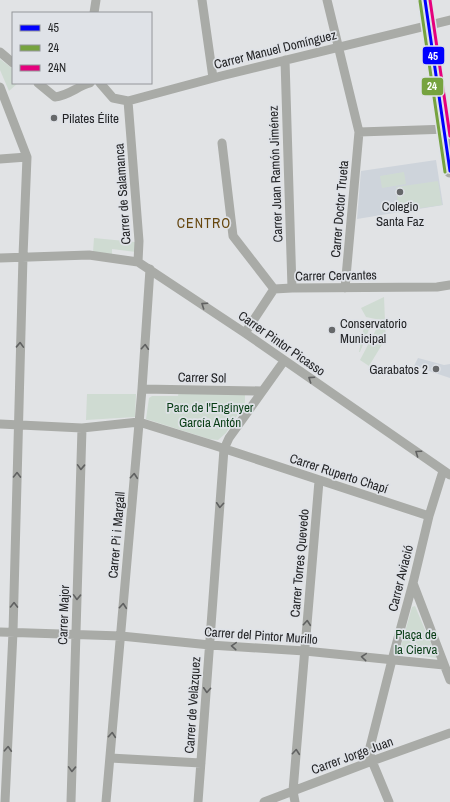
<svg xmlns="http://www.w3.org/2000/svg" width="450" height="802" viewBox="0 0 450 802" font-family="'Archivo Narrow',sans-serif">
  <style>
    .built { fill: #ced4db }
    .green { fill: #cfdbd2 }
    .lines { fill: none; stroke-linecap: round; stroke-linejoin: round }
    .minor { stroke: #a9aba7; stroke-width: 9 }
    .secondary { stroke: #a8aba6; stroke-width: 13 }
    .bus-1-casing { stroke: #dfe2e7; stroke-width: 6 }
    .bus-2-casing { stroke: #dfe2e7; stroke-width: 6 }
    .bus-3-casing { stroke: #dfe2e7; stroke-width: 6 }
    .bus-1 { stroke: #00f; stroke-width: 3 }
    .bus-2 { stroke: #76a33f; stroke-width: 3 }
    .bus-3 { stroke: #e5007d; stroke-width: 3 }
    .oneway { stroke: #606161 }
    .poi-dot { fill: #66686a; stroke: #dfe2e7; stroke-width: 1.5 }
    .labels { text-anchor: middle; stroke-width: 3.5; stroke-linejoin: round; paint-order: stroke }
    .street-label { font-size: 13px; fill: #242527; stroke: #dfe2e7 }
    .poi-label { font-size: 13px; fill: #242527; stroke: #dfe2e7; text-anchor: start }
    .park-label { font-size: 13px; fill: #083d15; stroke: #dfe2e7 }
    .neighbourhood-label { font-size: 14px; letter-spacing: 1px; fill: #66470f; stroke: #dfe2e7 }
    .line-badge { stroke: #dfe2e7; stroke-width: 1.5 }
    .badge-label { font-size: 11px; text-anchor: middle; font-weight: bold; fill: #fff }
  </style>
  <rect width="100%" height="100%" fill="#e1e3e5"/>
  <path class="built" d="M436,160L443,205L357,219L361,171Z
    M418,358L444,365L450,364V378L414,366Z"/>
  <path class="green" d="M0,59L13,69V83H18L9,91L0,70Z
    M404,172L406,184L382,188L380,176Z
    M438,181L442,205L399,211L396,187Z
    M94,238L135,242L136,252L112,249V254L93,252Z
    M384,297L385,321L366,317L361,308Z
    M365,321L372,322L360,352H359Z
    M379,324L385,326L386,338L369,366L360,360Z
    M179,391L245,392V403L226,433L218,440L209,439L146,419L149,398L152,396H178Z
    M87,394H136L135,417L86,420Z
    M415,606L437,658L399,653L412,607Z"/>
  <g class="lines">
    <path class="minor" d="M202,0L213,78
      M327,0L359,132L345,288
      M94,13L96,0
      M0,52L13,63
      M285,60L292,288
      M38,83L55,97C68,96 78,86 90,83
      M100,83L113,98L128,101L221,76L450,20
      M0,87L27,157L23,256L13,632L5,802
      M128,101L139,241L138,262
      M359,132L449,129
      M222,143L233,236L274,289
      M0,159L27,157
      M0,258L89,255L138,262L245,333L450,475
      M245,333L274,289L292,288L437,287L450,285
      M142,389L262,391
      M0,424L82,428L139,422L213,445L429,516
      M413,583L450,680
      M0,632L121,636L210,645L305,651L444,665
      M110,758L201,763
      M71,802L82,428
      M106,802L142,389L150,269
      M198,802L224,449L229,438L284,361
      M264,802L372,761L450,733
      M295,802L293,791L319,481
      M389,802L372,761L369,751L392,660L413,583L429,516L443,471"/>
    <path class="secondary" d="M425,0L450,171"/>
    <g class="bus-1-casing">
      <path id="bus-1" d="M425,0L450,171"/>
    </g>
    <g class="bus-2-casing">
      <path id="bus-2" d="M420,1L445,172"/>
    </g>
    <g class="bus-3-casing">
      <path id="bus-3" d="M430,0L450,136"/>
    </g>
    <use href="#bus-1" class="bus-1"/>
    <use href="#bus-2" class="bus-2"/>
    <use href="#bus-3" class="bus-3"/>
  </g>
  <defs><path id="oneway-chevron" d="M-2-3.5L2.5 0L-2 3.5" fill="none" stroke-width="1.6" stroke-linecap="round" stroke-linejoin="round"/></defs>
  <g class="oneway">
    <use href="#oneway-chevron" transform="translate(204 305) rotate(-146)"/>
    <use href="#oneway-chevron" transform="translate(20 345) rotate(-88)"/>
    <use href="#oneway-chevron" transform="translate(145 347) rotate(-86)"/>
    <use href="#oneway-chevron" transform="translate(311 379) rotate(-146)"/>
    <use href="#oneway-chevron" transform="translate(418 453) rotate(-145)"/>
    <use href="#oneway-chevron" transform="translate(81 467) rotate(92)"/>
    <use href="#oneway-chevron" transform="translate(17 475) rotate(-89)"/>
    <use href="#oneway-chevron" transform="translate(134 476) rotate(-85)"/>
    <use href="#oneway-chevron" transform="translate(220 505) rotate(94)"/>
    <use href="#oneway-chevron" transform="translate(77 597) rotate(92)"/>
    <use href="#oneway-chevron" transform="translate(14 605) rotate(-89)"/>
    <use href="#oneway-chevron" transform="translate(123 606) rotate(-85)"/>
    <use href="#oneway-chevron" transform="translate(307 623) rotate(-85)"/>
    <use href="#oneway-chevron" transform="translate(234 646) rotate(-176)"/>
    <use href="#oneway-chevron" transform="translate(364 657) rotate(-175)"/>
    <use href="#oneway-chevron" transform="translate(207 690) rotate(94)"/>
    <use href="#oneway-chevron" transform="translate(112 735) rotate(-85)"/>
    <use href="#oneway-chevron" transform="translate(8 749) rotate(-87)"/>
    <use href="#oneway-chevron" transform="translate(296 752) rotate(-85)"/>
    <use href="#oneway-chevron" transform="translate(72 769) rotate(92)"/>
  </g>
  <g class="poi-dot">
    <circle cx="54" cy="118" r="4"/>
    <circle cx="400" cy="192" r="4"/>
    <circle cx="332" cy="330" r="4"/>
    <circle cx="436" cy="369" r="4"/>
  </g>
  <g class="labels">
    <g class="street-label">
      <text transform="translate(275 49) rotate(-14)" y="5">Carrer Manuel Domínguez</text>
      <text transform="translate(275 174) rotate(-92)" y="5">Carrer Juan Ramón Jiménez</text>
      <text transform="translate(122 194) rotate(-94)" y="5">Carrer de Salamanca</text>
      <text transform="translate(339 209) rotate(-85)" y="5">Carrer Doctor Trueta</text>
      <text transform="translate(336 275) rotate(-1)" y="5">Carrer Cervantes</text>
      <text transform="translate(282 343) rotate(35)" y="5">Carrer Pintor Picasso</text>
      <text transform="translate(202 377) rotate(1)" y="5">Carrer Sol</text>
      <text transform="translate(339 473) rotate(18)" y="5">Carrer Ruperto Chapí</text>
      <text transform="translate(116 535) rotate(-85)" y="5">Carrer Pi i Margall</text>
      <text transform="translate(299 563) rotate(-85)" y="5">Carrer Torres Quevedo</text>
      <text transform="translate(400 578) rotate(-76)" y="5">Carrer Aviació</text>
      <text transform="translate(63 615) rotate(-88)" y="5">Carrer Major</text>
      <text transform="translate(261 635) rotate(4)" y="5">Carrer del Pintor Murillo</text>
      <text transform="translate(192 705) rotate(-86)" y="5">Carrer de Velàzquez</text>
      <text transform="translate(352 755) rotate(-20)" y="5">Carrer Jorge Juan</text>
    </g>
    <g class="poi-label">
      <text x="62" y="123">Pilates Élite</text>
      <text x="400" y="211" text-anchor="middle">Colegio<tspan x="400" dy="15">Santa Faz</tspan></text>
      <text x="340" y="328">Conservatorio<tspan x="340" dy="15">Municipal</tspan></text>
      <text x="428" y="374" text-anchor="end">Garabatos 2</text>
    </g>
    <g class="park-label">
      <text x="210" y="412">Parc de l'Enginyer<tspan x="210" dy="15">García Antón</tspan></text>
      <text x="416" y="639">Plaça de<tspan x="416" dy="15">la Cierva</tspan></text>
    </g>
    <g class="neighbourhood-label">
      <text x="204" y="228">CENTRO</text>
    </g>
  </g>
  <g class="line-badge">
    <rect x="422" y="46" width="23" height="19" rx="4" fill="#00f"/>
    <rect x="421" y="77" width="23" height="19" rx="4" fill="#76a33f"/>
  </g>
  <g class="badge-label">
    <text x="433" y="60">45</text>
    <text x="432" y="90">24</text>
  </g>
  <rect x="12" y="12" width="140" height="72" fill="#dfe2e7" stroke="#94969a"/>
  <rect x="20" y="25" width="20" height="6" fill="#0000ff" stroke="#94969a"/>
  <text x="48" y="32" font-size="12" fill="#242527">45</text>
  <rect x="20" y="45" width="20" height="6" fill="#76a33f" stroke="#94969a"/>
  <text x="48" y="52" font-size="12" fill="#242527">24</text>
  <rect x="20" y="65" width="20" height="6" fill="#e5007d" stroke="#94969a"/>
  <text x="48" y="72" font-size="12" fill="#242527">24N</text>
</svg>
